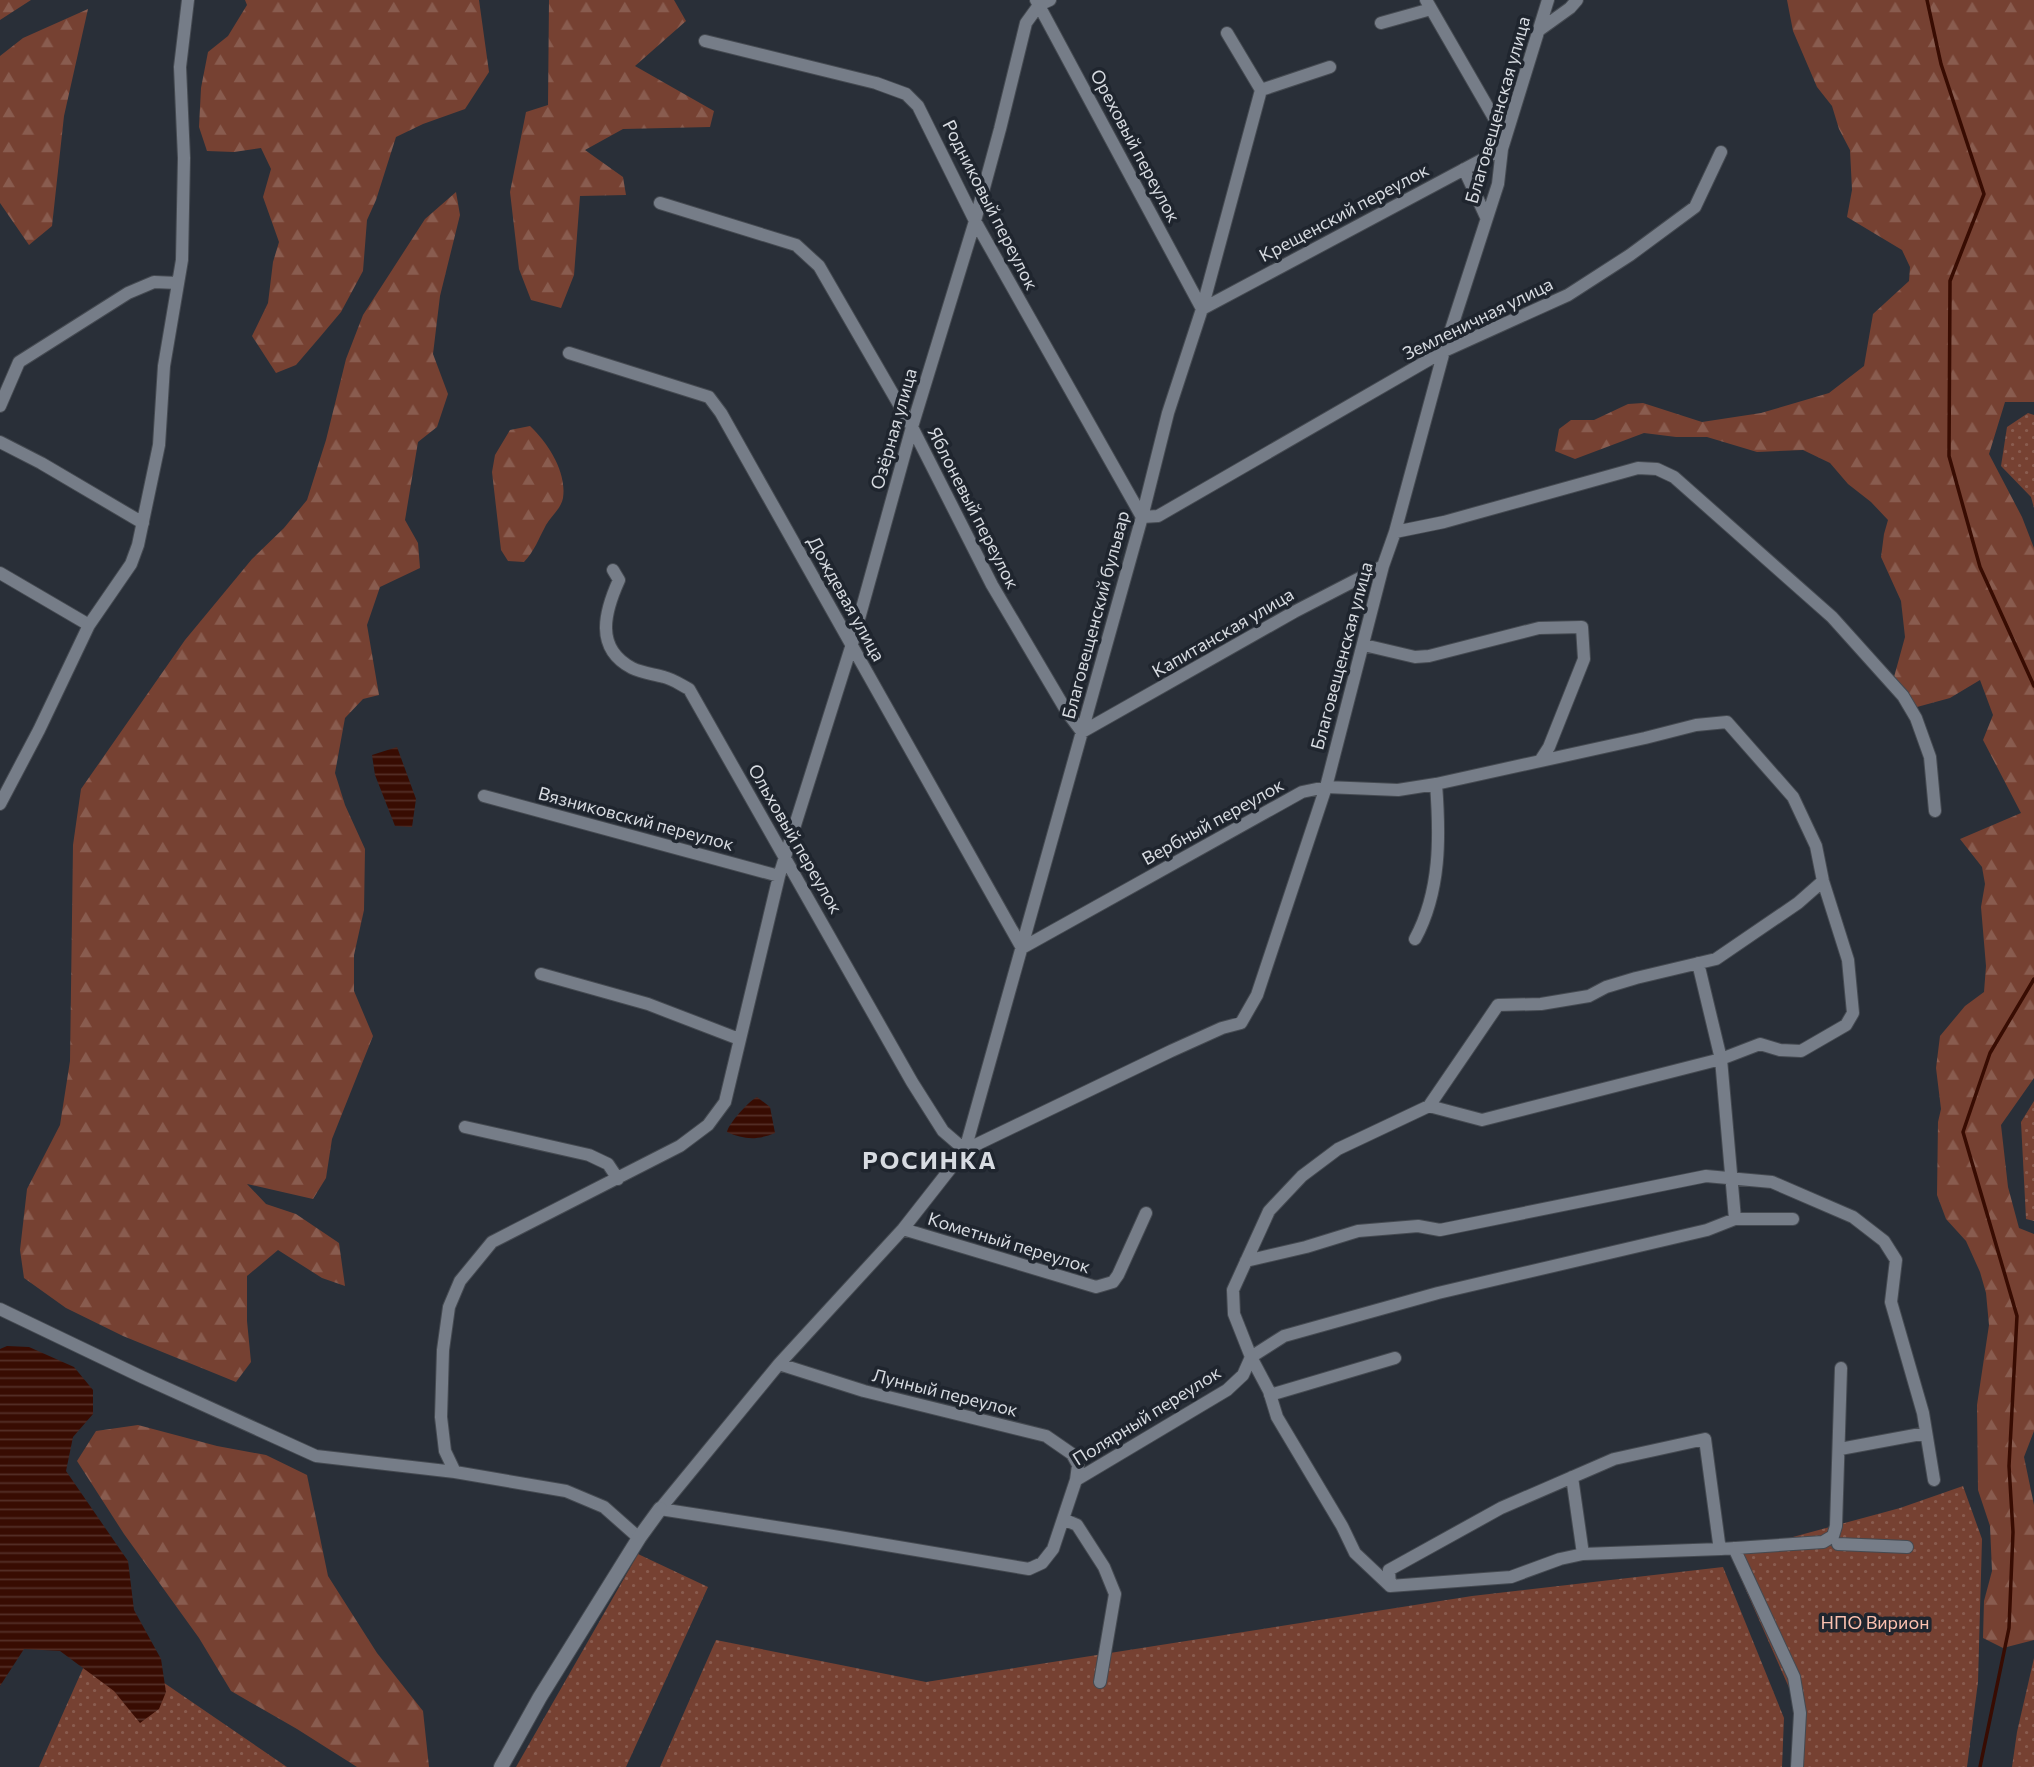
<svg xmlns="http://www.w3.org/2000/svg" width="2034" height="1767" viewBox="0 0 2034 1767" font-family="Commissioner,sans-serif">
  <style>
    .grass { fill: url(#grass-dots) }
    .forest { fill: url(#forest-firs) }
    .water { fill: url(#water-rules) }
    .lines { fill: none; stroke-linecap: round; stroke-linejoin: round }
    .stream { stroke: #380c02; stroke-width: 3.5 }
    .minor-casing { stroke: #454a51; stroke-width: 14 }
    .tertiary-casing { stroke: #454a51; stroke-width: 16 }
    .minor { stroke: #767d88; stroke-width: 12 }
    .tertiary { stroke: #767d88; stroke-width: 14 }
    .labels { text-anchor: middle; stroke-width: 7; stroke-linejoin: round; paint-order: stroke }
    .street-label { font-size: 18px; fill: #d7dbe1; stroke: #1f252e }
    .park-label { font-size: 18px; fill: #fbc1b0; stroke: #1f252e }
    .district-label { font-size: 24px; font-weight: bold; letter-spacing: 2px; fill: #d7dbe1; stroke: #1f252e }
  </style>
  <defs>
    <pattern id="grass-dots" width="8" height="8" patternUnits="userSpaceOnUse" patternTransform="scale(1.75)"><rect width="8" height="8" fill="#764132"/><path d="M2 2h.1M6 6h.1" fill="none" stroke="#895c4f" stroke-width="1.8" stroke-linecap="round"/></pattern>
    <pattern id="forest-firs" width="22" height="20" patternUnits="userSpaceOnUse" patternTransform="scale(1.75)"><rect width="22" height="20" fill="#764132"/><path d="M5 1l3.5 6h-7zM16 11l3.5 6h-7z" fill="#895c4f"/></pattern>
    <pattern id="water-rules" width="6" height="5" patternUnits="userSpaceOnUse" patternTransform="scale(1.75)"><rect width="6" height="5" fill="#380c02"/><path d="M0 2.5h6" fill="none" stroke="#542f27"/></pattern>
  </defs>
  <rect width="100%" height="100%" fill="#292f38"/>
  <path class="grass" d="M2028,413L2034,415V508L2031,497L2001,466L2007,427Z
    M2034,1101V1221L2026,1219L2021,1122Z
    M1963,1486L1982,1539L1978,1682L1967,1767H1795L1794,1699L1730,1554L1900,1508Z
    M638,1554L708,1587L626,1767H516Z
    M1723,1567L1784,1718L1782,1767H660L716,1640L926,1682L1472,1596Z
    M97,1637L287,1767H39Z
    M2034,1658V1767H2012L2017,1732Z"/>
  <path class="forest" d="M0,0H31L0,20Z
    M245,0H479L489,72L465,109L423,124L396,137L376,200L367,220L363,271L341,312L320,337L296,365L276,373L252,336L268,303L273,262L279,242L263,197L271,169L261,148L234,152L207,151L199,127L201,88L208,52L228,36L247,5Z
    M549,0H674L686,21L635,66L714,111L710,127L623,129L585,150L623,177L626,195L580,196L574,275L561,308L531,300L519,269L510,192L526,112L548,105Z
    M1787,0H2034V402H2005L1989,454L2022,517L2034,548V1078L2001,1125L2008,1187L2019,1228L2034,1234V1431L2024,1457L2034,1505V1640L2003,1648L1983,1638L1984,1601L1992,1571L1990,1526L1978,1490L1977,1405L1989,1325L1986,1293L1980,1272L1966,1241L1946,1219L1937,1195L1938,1122L1941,1109L1936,1068L1940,1036L1965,1006L1984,992L1986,966L1981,907L1985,884L1982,867L1960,839L2021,813L1983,740L1993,715L1980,680L1950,698L1906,710L1894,677L1905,637L1901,601L1881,557L1884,534L1888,520L1871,502L1848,484L1830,463L1803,450L1757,452L1707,437H1676L1644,433L1575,459L1555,451L1559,429L1571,420H1594L1628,404L1643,403L1702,422L1761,413L1829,393L1864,366L1873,314L1909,281L1910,267L1902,250L1847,217L1852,190L1850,150L1839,129L1832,106L1817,87L1793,31Z
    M88,9L64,116L52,226L29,245L0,203V56L23,38Z
    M456,192L460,215L440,296L433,354L448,394L437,427L418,442L405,520L418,543L420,568L380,587L367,625L379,695L363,699L345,718L335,773L345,805L365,849L364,910L354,955V991L373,1036L332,1139L326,1178L313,1199L247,1184L266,1204L296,1214L339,1243L345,1286L322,1278L278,1250L247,1276V1321L251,1362L236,1382L123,1336L66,1308L24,1278L20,1250L27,1189L60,1125L70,1061L73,845L81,789L185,640L252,559L284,528L307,500L326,440L346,359L363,315L425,219Z
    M530,426C548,443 567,472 563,498C561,509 551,516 546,525C539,538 534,552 524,562L508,561L501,550L492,472L495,455L510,430Z
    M138,1425L217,1446L266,1455L307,1475L328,1576L377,1653L423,1711L429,1767H357L297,1729L231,1691L199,1638L124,1534L77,1461L96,1431Z"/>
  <path class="water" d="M397,747L416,799L412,827L395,826L375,775L372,755Z
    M757,1097L770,1107L775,1133C758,1140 744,1140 727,1132C729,1123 748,1102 757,1097Z
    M7,1346L29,1347L74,1367L93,1390V1414L73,1437L66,1471L128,1561L134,1610L161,1659L166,1692L159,1709L140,1723L114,1691L60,1651L24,1649L0,1686V1349Z"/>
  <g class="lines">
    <path class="stream" d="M1927,0L1941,64L1984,194L1950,281L1949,456L1980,567L2034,686
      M1980,1767L2009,1628L2013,1532L2009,1466L2017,1316L1963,1132L1990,1053L2034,979"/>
    <g class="minor-casing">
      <path id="minor" d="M1036,0L1202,309L1502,149
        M1426,0L1505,137
        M1381,23L1431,9
        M1538,31L1570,8L1577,0
        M1227,33L1261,90
        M705,41L876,83L906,94L918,106L975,221L1142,517L1158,516L1444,351L1568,295L1630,255L1695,207L1721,152
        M1261,90L1330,67
        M1464,169L1486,217
        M660,203L796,245L819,266L912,427L992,585L1067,712L1082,732L1294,612L1383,566
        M569,353L709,397L721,413L1022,948L1302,792L1326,787L1398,790L1436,784L1645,738L1696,725L1727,722L1793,797L1816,846L1823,881L1848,960L1853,1013L1846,1025L1801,1051L1780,1050L1760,1044L1721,1059L1482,1120L1429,1106
        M0,406L19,362L128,293L154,282L178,283
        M0,442L41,463L143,523
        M1395,532L1444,522L1638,468L1657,469L1674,477L1832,617L1903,696L1916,718L1930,757L1935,811
        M613,570L619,580C605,611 594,648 632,668C642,673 654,674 664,677C673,679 681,685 689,689L912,1082L943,1131L965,1150
        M0,573L89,625
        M1364,645L1415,657L1429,656L1539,628L1582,627L1584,659L1549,747L1540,761
        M484,796L779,876
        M0,804L39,730L89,625L131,564L138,545L159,445L164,366L182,260L184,158L180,67L188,0
        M1823,881L1798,903L1716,959L1636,978L1606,987L1589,996L1541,1004L1498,1005L1429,1106L1338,1149L1302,1176L1269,1211L1233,1290L1234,1314L1251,1357L1269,1391L1277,1417L1342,1526L1355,1553L1390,1586L1511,1577L1560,1559L1583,1554L1721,1549L1823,1542L1833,1536L1836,1526L1841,1368
        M1415,939C1441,891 1440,836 1436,784
        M541,974L648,1004L739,1039
        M465,1127L589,1155L608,1164L618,1179
        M965,1150L1171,1051L1222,1028L1241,1023L1257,995L1326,787L1383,566L1395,532L1444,351L1498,184L1502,149L1548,0
        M1735,1219H1793
        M903,1229L1096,1287L1113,1282L1118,1275L1146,1213
        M1246,1261L1306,1247L1358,1231L1418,1226L1440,1230L1706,1176L1772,1182L1853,1217L1884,1241L1896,1260L1891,1302L1923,1413L1934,1480
        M0,1309L142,1377L316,1456L455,1472
        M779,1364L864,1391L1046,1436L1072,1454L1078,1465L1076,1480
        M1270,1395L1395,1358
        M1840,1449L1926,1433
        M1572,1477L1583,1554
        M660,1509L779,1364L903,1229L965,1150L1142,517L1168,413L1202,309L1261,90
        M660,1509L827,1535L1029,1569L1042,1563L1053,1549L1076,1480L1227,1390L1243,1375L1251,1357L1284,1336L1438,1293L1707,1230L1735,1219L1721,1059L1698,963
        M1063,1519L1077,1525L1104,1567L1115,1594L1100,1682
        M639,1538L604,1507L566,1491L455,1472L445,1451L441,1417L443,1350L449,1307L460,1281L492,1242L680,1146L708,1125L725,1102L779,876L852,644L912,427L975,221L1000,129L1026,23L1039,5L1050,0
        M1838,1544L1907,1547
        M1734,1548L1794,1677L1800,1713L1797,1767
        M1390,1586L1389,1570L1501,1508L1614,1459L1705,1439L1719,1543L1721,1549"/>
    </g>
    <g class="tertiary-casing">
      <path id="tertiary" d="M501,1767L540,1697L639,1538L660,1509"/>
    </g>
    <use href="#minor" class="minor"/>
    <use href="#tertiary" class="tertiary"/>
  </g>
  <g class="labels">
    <g class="street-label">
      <text transform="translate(1498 110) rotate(-74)" y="6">Благовещенская улица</text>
      <text transform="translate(1135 146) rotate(62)" y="6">Ореховый переулок</text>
      <text transform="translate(990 205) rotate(63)" y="6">Родниковый переулок</text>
      <text transform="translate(1344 213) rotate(-28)" y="6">Крещенский переулок</text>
      <text transform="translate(1478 319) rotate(-26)" y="6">Земленичная улица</text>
      <text transform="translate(894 429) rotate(-74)" y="6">Озёрная улица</text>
      <text transform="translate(973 508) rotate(63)" y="6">Яблоневый переулок</text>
      <text transform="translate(846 599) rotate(61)" y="6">Дождевая улица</text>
      <text transform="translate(1096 615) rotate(-75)" y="6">Благовещенский бульвар</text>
      <text transform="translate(1223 633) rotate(-30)" y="6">Капитанская улица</text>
      <text transform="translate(1342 656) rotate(-75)" y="6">Благовещенская улица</text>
      <text transform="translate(636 819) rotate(15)" y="6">Вязниковский переулок</text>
      <text transform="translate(1213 822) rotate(-29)" y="6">Вербный переулок</text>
      <text transform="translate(795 839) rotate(60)" y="6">Ольховый переулок</text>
      <text transform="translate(1009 1243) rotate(17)" y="6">Кометный переулок</text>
      <text transform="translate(945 1393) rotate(14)" y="6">Лунный переулок</text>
      <text transform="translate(1147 1416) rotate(-32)" y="6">Полярный переулок</text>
    </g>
    <g class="park-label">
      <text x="1875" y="1629">НПО Вирион</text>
    </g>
    <g class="district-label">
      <text x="930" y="1169">РОСИНКА</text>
    </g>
  </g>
</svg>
